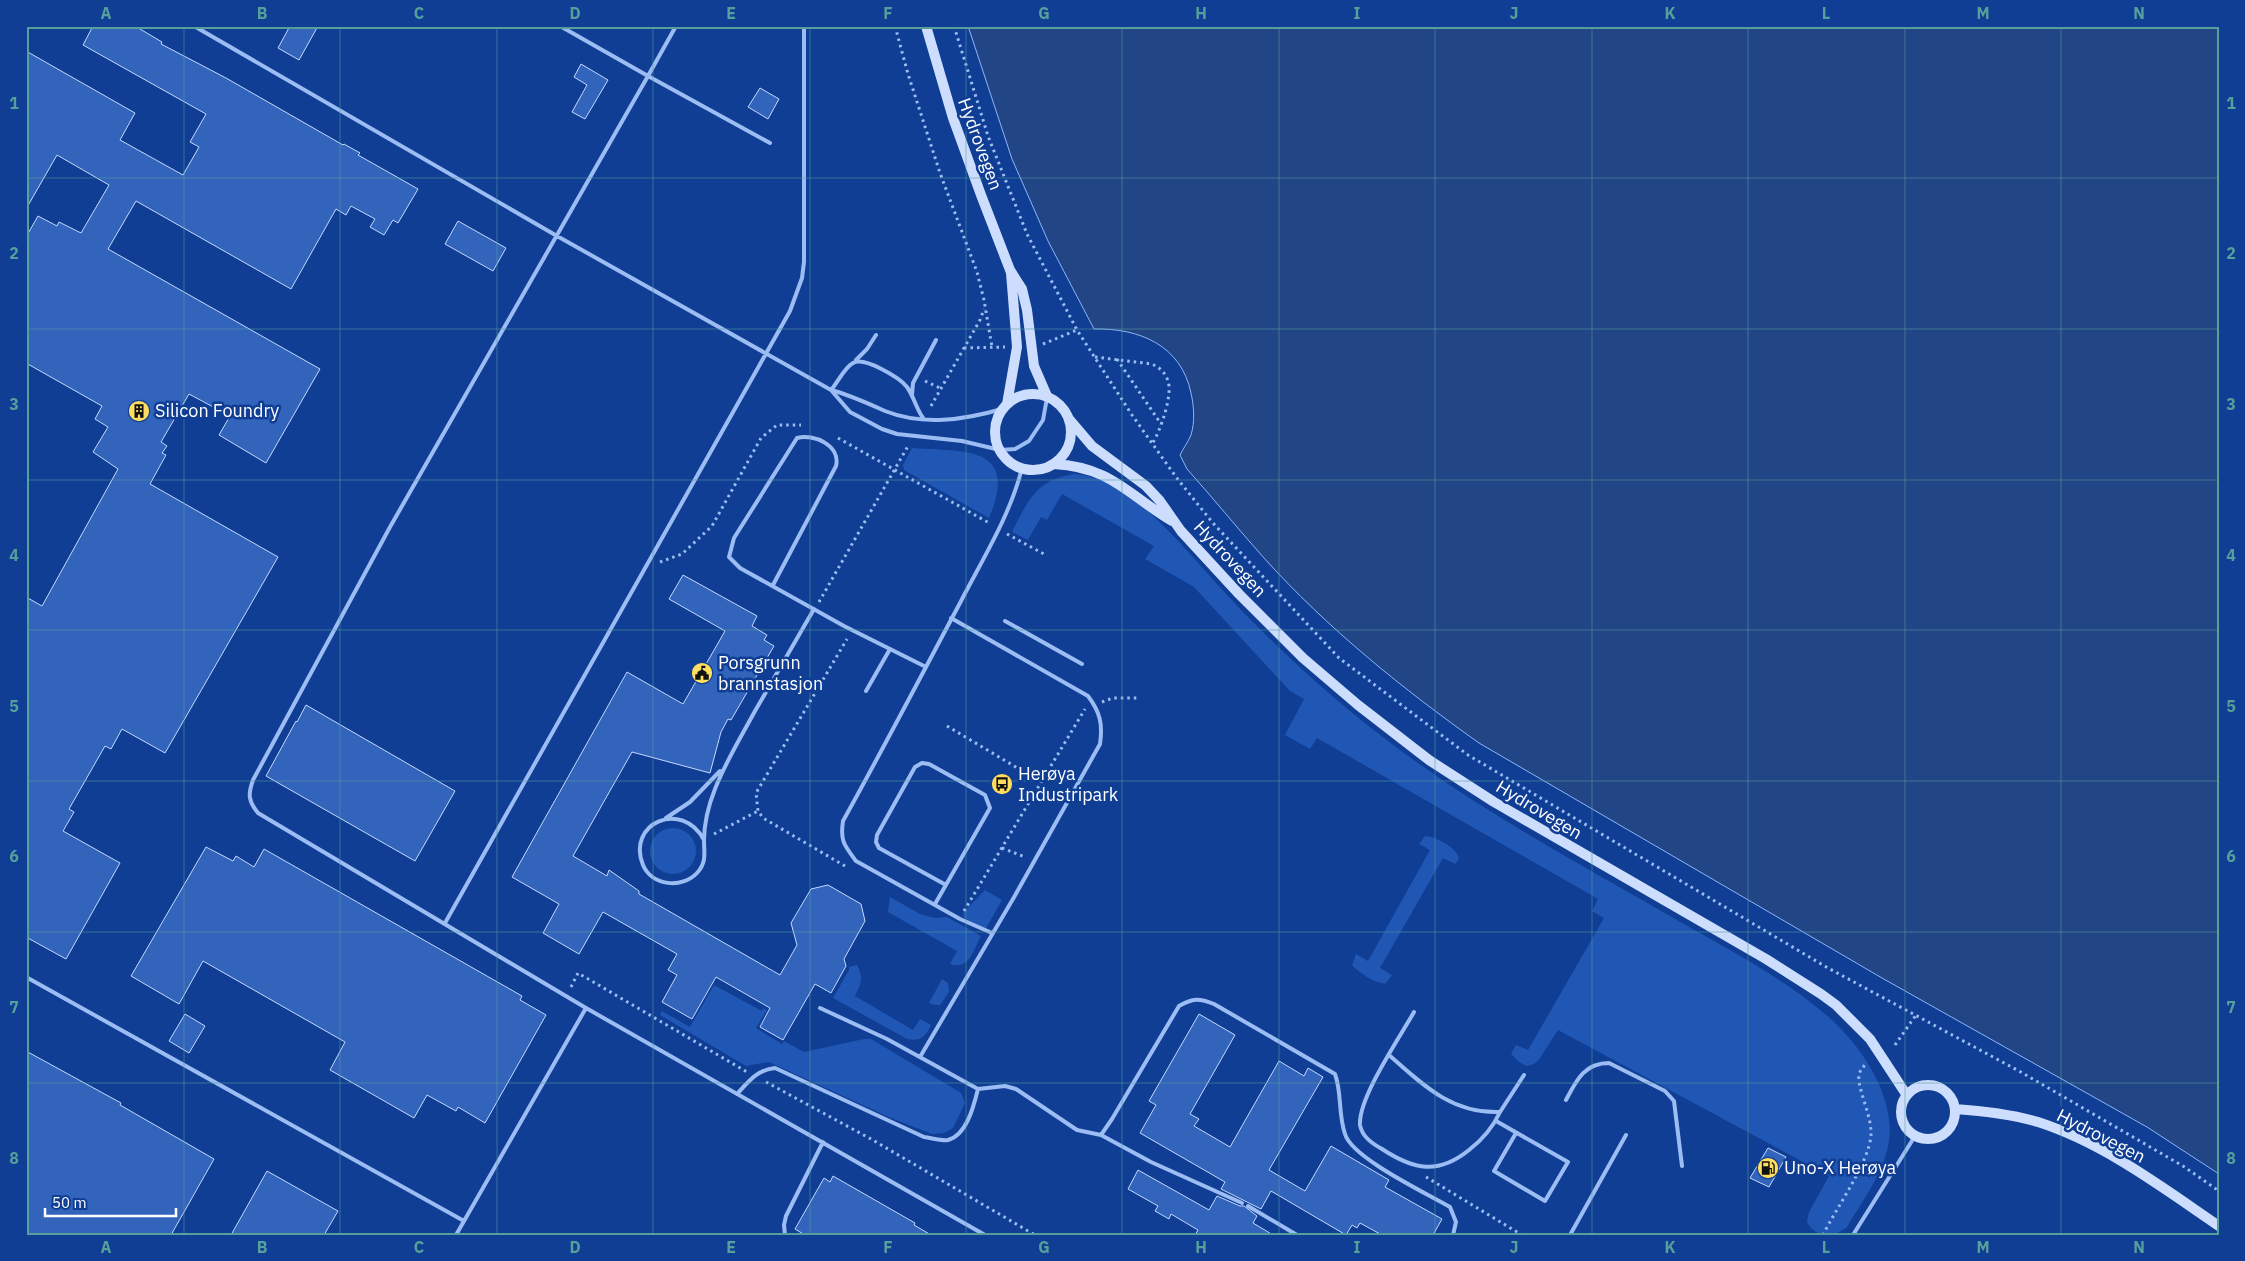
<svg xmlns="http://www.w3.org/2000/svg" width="2245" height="1261" viewBox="0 0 2245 1261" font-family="'IBM Plex Sans',sans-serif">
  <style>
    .green { fill: #2056b4 }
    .water { fill: #224586; stroke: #8db6f8 }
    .building { fill: #3364bc; stroke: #c4d9fe }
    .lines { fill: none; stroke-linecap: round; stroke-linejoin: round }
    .path { stroke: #9cbcf4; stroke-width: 3; stroke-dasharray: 2.5 4; stroke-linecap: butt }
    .lane { stroke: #9cbcf4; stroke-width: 4 }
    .secondary { stroke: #ccddfd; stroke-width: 10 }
    .grid { fill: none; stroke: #579f9a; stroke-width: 1; stroke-opacity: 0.55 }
    .labels { text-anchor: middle; stroke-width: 5; stroke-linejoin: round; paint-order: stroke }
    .street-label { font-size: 18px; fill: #fff; stroke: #0f3e94 }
    .poi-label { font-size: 18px; fill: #fff; stroke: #0f3e94; text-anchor: start }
    .neatline { fill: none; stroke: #579f9a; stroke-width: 2 }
    .grid-label { font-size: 16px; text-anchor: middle; font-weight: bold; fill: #579f9a }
  </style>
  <rect width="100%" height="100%" fill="#0f3e94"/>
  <path class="green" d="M912,448C964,452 1020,444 989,518L904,470L903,465Z
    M1075,474C1129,477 1182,546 1217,584C1234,603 1252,621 1270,639C1311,679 1354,716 1400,750C1489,816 1587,868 1682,923C1733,952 1787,980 1831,1019C1859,1045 1884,1081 1889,1119C1895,1159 1866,1195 1847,1227C1834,1238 1815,1238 1807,1222L1809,1212L1829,1176L1558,1030L1540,1058L1534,1064L1527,1066L1519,1062L1511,1054L1516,1045L1528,1050L1604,918L1592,911L1598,899L1317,738L1310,749L1285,735L1304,699L1290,691L1194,587L1145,559L1154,546L1062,494L1047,520L1041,517L1028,540L1012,532C1028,500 1037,479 1075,474Z
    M650 851a23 23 0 1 1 46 0a23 23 0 1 1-46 0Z
    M1425,836C1435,836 1458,848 1459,859L1455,864L1443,858L1380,968L1392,975L1386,983C1377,985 1358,972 1352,965L1356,954L1368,961L1430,850L1419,844Z
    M985,890L1002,900L985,930L964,918L963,913Z
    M890,897L920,914L934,918L947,917L981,936C974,949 969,971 950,964L957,951L888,912Z
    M857,965C864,978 861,984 855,996L913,1030L920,1019L931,1025C926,1036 921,1042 907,1039L833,998L849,970V967Z
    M942,979L948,983L949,992L940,1005H934L929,1003Z
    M714,985L762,1011L763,1008L767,1010L756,1028L782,1044L784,1041L804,1052L864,1039H871L961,1093L965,1103L953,1128L944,1133L932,1134L891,1118L769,1062L746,1066L660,1015L662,1011L690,1027Z"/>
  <path class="water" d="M968,26H2219V1174L2147,1127L1882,978L1479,743C1403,689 1327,628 1264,558C1238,529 1213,498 1187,469L1180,455C1183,449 1188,442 1191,435C1195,422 1194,406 1191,393C1181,345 1139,328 1094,329L1048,241L1012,159Z"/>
  <path class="building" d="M93,26H135L162,42L161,44L226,78L343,145L344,144L360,153L358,155L418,189L398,223L393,220L384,235L370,227L375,219L351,206L346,215L336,209L291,289L136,201L108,249L320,369L266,463L219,435L230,416L189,394L161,442L167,446L162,453L166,455L150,484L278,557L165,753L122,729L111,749L105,746L69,809L74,812L63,831L120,863L66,959L26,937V597L42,606L118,469L93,452L108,427L95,419L102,406L26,363V237L38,216L57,226L59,222L81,233L109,185L57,155L26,209V51L135,113L120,140L183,175L199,147L190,142L206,114L83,45Z
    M290,26H318L299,60L278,48Z
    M581,64L608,80L585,119L572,112L587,85L574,77Z
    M760,88L779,99L768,119L748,107Z
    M458,221L506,248L493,271L445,244Z
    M683,575L757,616L752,626L767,635L764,640L774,646L731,720L728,719L721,732L710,773L632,752L573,856L607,876L609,870L639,891V894L780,975L797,945L791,923L811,889L828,885L861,904L865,921L844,959L846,966L831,993L815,984L783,1040L760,1027L770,1008L716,977L692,1019L662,1002L677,975L668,970L677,954L603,912L579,954L543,933L559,904L512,877L627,672L683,704L725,631L669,599Z
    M306,705L455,791L415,861L266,776L296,721L297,722Z
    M206,847L233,861L236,856L254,867L264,849L522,996L520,1000L546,1015L485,1123L458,1107L456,1111L427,1095L414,1118L330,1070L345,1042L203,961L179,1004L131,976Z
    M185,1014L205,1026L189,1053L169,1041Z
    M1199,1014L1235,1035L1190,1114L1199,1119L1194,1126L1230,1147L1279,1061L1304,1076L1308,1068L1323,1077L1269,1170L1305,1191L1331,1146L1389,1180L1385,1187L1442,1219L1433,1235H1382L1360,1223L1357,1228L1352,1225L1346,1235L1271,1191L1261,1209L1221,1189L1225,1182L1140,1133L1156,1105L1149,1101Z
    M26,1051L121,1103L120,1105L214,1159L171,1235H26Z
    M1768,1148L1786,1157L1769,1187L1750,1178Z
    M1138,1170L1209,1210L1217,1196L1240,1206H1244L1257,1216L1253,1223L1273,1235H1195L1198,1230L1171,1214L1169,1219L1155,1211L1158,1206L1128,1189Z
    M267,1171L338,1211L324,1235H231Z
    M833,1176L915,1223L914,1225L931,1235H805L795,1229L824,1178L830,1182Z"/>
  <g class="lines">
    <path class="path" d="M895,26L908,74L940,173L977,272L984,300L992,347
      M954,26L988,136L1027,234L1077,330L1132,415L1176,477L1212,522L1339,658L1468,755L1828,968L2019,1071L2183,1166L2219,1191
      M1043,344L1077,330
      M964,348L1005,347
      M1095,357L1152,364C1160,368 1165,372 1168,381C1173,395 1160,432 1152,444
      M1117,359L1161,424
      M925,381L940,388
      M931,406L980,320L984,309
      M838,438L991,524
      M1007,534L1044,554
      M660,562L682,554L712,526L761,438L777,425H801
      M819,602L908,446
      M1102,702L1113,698H1137
      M947,726L1041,782
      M714,834L758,811
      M1002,848L1025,857
      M845,866L763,818L758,811L756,793L847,639
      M964,911L1085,709
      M571,987L578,973L747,1072
      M1895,1045L1916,1015
      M766,1082L871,1139L1035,1235
      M1426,1177L1522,1235
      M1823,1235C1836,1208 1869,1163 1871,1135C1872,1116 1857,1088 1859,1075C1860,1070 1863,1067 1867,1063"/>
    <path class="lane" d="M194,26L557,236L831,390C850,395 867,403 885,411C923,426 964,420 1002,409
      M560,26L648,76L390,527L253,780C248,794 248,801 258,813L586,1008
      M676,26L648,76L770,143
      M856,360L867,349L876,335
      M831,390L850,412L882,429L897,434L962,441L1000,450L1015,449L1029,441L1043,420L1047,398
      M831,390C838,382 844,368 853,363C864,356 900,378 907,387C914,397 916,408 923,418
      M912,395L913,383L936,340
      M773,585L836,466C841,446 814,433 797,438L734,538L729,557L740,568L844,626L926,667
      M1005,621L1082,664
      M866,691L890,649
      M666,818L690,802L720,771
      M704,840C682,799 626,823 643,865C652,886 682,889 697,873C707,862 704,853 704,841C704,824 709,804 715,789C726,761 741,737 755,711C775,677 794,643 814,609
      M935,904L990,808L985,795L929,764L922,763L915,767L877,835L876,842L879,848L946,885
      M445,923L790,311L802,278L804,262V26
      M992,933L960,919L856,861C844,845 840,841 843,821C883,749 921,676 960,603C982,560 1010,516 1022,468
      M26,977L464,1221
      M820,1008L887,1039L978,1089L1005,1086L1016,1089L1077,1130L1101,1135L1112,1119L1179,1006C1193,998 1199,998 1214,1004L1335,1074C1342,1093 1338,1114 1345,1134C1352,1158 1426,1193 1450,1207L1456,1222L1453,1235
      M1414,1012C1400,1037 1358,1098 1360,1125C1362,1137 1373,1144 1382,1149C1414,1170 1438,1175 1469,1150C1482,1140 1493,1127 1500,1112
      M1389,1055C1423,1085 1452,1114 1500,1112L1524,1075
      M920,1057L1013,899L1100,744C1103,724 1100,712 1088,696L951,618
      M737,1094C749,1081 757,1070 775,1068L924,1137C932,1138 941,1141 948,1140C967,1135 974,1105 978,1089
      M1566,1100C1576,1081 1584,1063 1609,1063L1665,1091L1674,1101L1682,1166
      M1496,1121L1568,1162L1545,1201L1494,1171L1516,1133
      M1101,1135L1151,1162L1242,1203
      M1248,1206L1297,1235
      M456,1235L586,1008L985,1235
      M785,1235L784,1225L786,1216L823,1142
      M1570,1235L1626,1135
      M1853,1235L1915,1136"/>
    <path class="secondary" d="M926,26L953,118L981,195L1010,270L1022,289L1027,310L1034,366L1047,396
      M995 432a38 38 0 1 1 76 0a38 38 0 1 1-76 0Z
      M1007,404L1017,347L1011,273
      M1069,419L1092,446L1146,486L1160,501L1181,531L1239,594L1303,658L1358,705L1429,760L1494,802L1766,959L1821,994L1836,1005L1870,1039L1906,1094
      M1054,464C1111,467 1128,495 1172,521
      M1901 1112a27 27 0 1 1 54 0a27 27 0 1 1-54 0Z
      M1955,1109C1983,1111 2011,1114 2038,1122C2104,1143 2163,1188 2219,1226"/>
  </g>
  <path class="grid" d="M184,26V1235M340,26V1235M497,26V1235M653,26V1235M810,26V1235M966,26V1235M1122,26V1235M1279,26V1235M1435,26V1235M1592,26V1235M1748,26V1235M1905,26V1235M2061,26V1235M26,178H2219M26,329H2219M26,480H2219M26,630H2219M26,781H2219M26,932H2219M26,1083H2219"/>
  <defs>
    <g id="building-disc" transform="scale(1.125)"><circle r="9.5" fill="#ffde5f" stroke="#0f3e94"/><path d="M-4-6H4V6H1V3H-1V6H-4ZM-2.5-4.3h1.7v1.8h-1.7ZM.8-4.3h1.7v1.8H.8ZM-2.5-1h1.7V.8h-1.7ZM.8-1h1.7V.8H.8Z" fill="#111"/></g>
    <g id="civic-disc" transform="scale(1.125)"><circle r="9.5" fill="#ffde5f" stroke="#0f3e94"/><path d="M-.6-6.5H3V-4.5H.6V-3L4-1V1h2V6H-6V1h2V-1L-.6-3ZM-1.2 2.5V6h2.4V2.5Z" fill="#111"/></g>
    <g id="bus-disc" transform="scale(1.125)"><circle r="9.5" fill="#ffde5f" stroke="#0f3e94"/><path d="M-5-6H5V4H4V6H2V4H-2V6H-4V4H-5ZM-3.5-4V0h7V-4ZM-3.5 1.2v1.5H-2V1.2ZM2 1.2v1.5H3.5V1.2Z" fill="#111"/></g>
    <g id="fuel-disc" transform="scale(1.125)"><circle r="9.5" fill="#ffde5f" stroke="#0f3e94"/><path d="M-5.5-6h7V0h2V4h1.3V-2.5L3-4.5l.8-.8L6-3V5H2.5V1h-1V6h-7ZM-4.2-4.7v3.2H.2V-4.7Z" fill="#111"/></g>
  </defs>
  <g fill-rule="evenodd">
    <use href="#building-disc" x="139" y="411"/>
    <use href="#civic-disc" x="702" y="673"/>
    <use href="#bus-disc" x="1002" y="784"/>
    <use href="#fuel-disc" x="1768" y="1168"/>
  </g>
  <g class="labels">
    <g class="street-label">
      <text transform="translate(980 144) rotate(70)" y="6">Hydrovegen</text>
      <text transform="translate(1230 559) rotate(47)" y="6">Hydrovegen</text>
      <text transform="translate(1539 810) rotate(31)" y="6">Hydrovegen</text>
      <text transform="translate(2101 1136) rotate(27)" y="6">Hydrovegen</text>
    </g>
    <g class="poi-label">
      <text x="155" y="417">Silicon Foundry</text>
      <text x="718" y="669">Porsgrunn<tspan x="718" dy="21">brannstasjon</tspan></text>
      <text x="1018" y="780">Herøya<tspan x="1018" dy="21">Industripark</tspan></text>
      <text x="1784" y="1174">Uno-X Herøya</text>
    </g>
  </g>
  <rect width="2245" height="1261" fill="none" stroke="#0f3e94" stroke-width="55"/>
  <path d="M45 1208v8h131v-8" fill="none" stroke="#ffffff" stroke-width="2.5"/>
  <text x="52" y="1208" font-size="15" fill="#ffffff" stroke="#0f3e94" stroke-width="4" paint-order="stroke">50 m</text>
  <rect x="28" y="28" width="2190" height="1206" class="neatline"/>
  <g class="grid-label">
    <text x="106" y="19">A</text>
    <text x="262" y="19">B</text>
    <text x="419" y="19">C</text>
    <text x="575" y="19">D</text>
    <text x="731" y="19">E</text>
    <text x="888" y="19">F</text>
    <text x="1044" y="19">G</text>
    <text x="1201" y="19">H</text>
    <text x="1357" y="19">I</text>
    <text x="1514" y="19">J</text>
    <text x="1670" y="19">K</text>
    <text x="1826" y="19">L</text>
    <text x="1983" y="19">M</text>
    <text x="2139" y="19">N</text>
    <text x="14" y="109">1</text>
    <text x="2231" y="109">1</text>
    <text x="14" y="259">2</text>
    <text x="2231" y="259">2</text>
    <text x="14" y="410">3</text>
    <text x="2231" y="410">3</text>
    <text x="14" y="561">4</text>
    <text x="2231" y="561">4</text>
    <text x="14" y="712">5</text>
    <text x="2231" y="712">5</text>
    <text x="14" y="862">6</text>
    <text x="2231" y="862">6</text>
    <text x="14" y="1013">7</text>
    <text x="2231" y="1013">7</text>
    <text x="14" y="1164">8</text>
    <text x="2231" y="1164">8</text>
    <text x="106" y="1253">A</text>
    <text x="262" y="1253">B</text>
    <text x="419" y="1253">C</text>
    <text x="575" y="1253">D</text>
    <text x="731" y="1253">E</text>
    <text x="888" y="1253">F</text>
    <text x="1044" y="1253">G</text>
    <text x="1201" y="1253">H</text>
    <text x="1357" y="1253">I</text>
    <text x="1514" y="1253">J</text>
    <text x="1670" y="1253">K</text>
    <text x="1826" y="1253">L</text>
    <text x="1983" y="1253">M</text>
    <text x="2139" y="1253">N</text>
  </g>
</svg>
